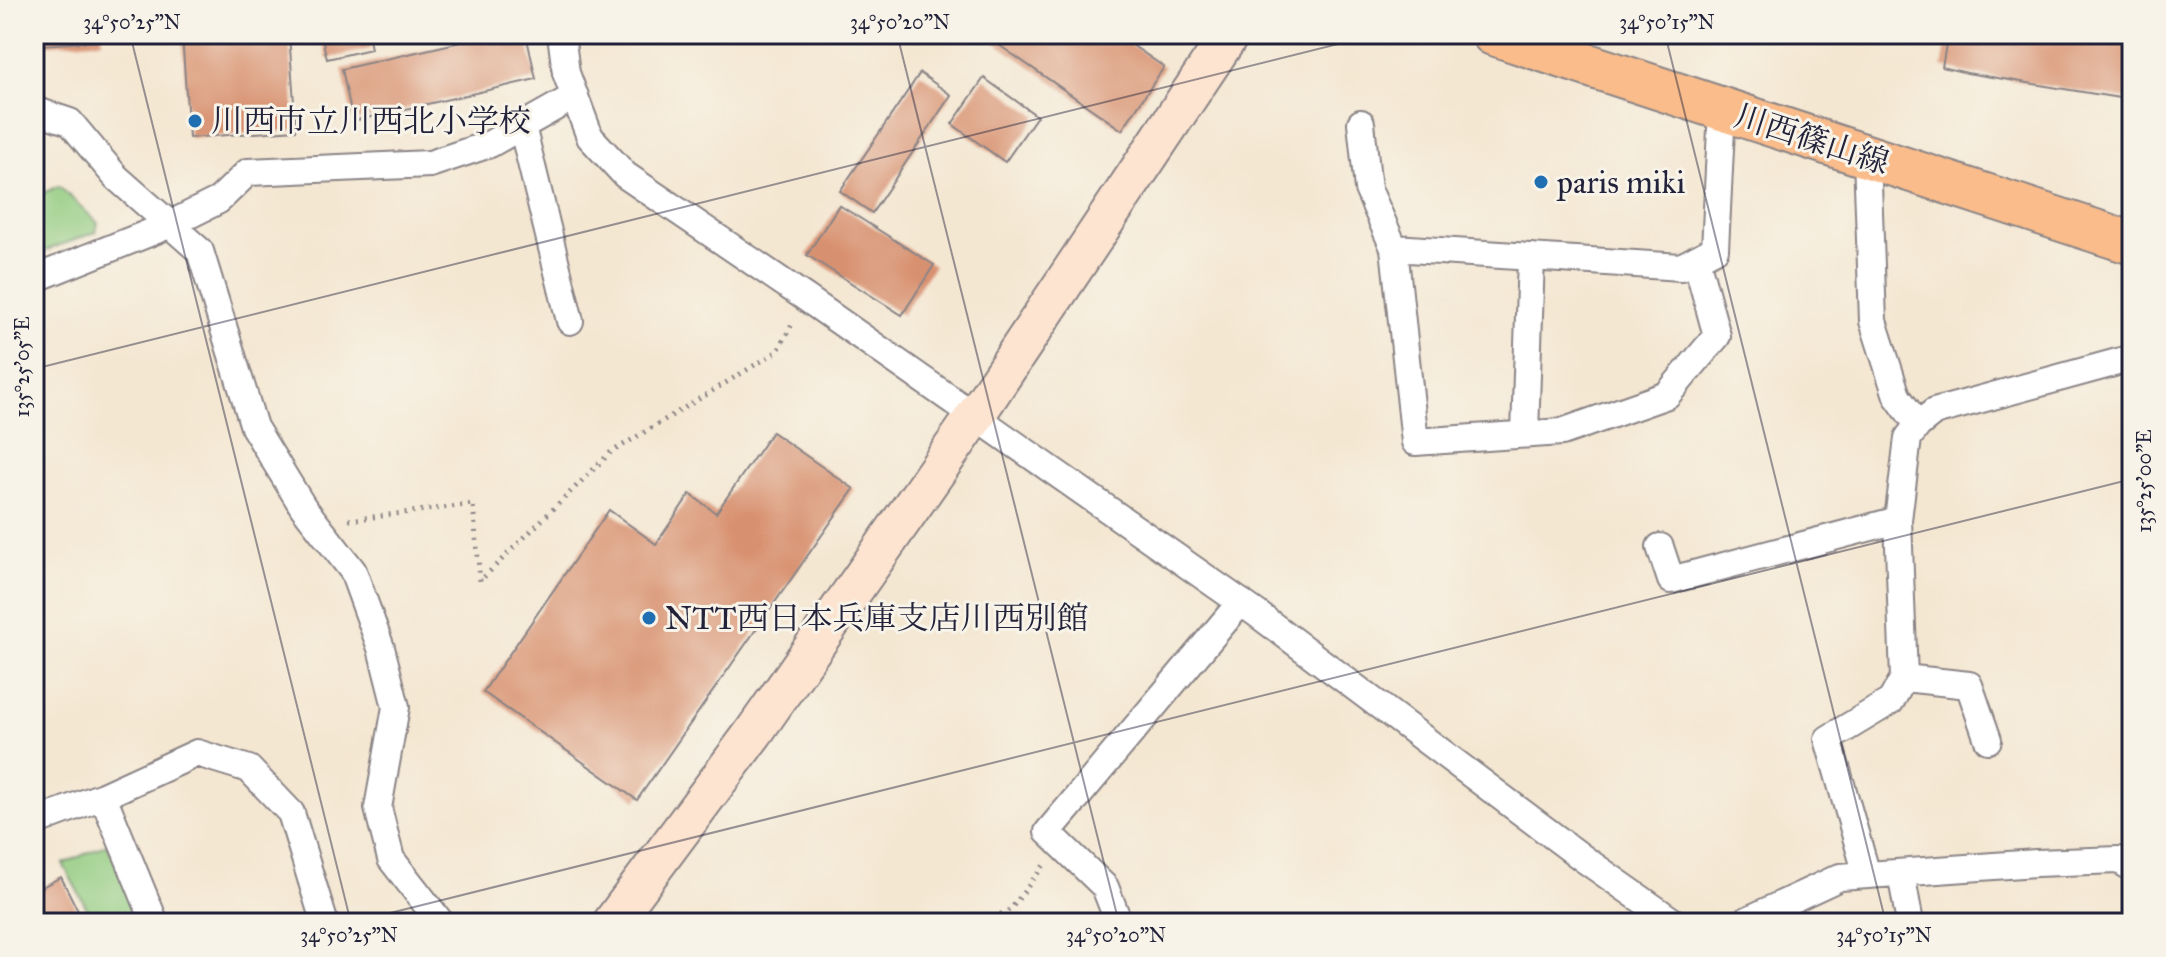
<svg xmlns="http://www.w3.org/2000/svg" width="2166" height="957" viewBox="0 0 2166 957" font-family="'IM FELL Great Primer','Noto Serif JP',serif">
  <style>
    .green { fill: #8fca7e; stroke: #58765c; stroke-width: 2 }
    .building { fill: #d89170 }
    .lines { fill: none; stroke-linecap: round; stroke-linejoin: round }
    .street-casing { stroke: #8b8486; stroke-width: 30 }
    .secondary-casing { stroke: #8b8486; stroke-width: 42 }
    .primary-casing { stroke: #8b8486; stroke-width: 46 }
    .path { stroke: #8b8486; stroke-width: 5; stroke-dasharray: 2 6; stroke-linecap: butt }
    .street { stroke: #fff; stroke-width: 26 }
    .secondary { stroke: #fde4d0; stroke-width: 38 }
    .primary { stroke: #f9bc8a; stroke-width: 42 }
    .ticks { fill: none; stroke: #22223b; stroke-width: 2; stroke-opacity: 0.45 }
    .poi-dot { fill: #1f6fb2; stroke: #f7f3e8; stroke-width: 3 }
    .labels { text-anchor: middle; stroke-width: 6; stroke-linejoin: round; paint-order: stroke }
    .poi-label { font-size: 32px; fill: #22223b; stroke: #f7f3e8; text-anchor: start }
    .street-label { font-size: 32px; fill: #22223b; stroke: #f7f3e8 }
    .neatline { fill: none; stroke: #22223b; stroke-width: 3 }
    .ticks-label { font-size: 20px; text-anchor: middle; fill: #22223b }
  </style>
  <rect width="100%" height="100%" fill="#f7f3e8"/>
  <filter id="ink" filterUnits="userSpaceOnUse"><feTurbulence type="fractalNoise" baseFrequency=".0125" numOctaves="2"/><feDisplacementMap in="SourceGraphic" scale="16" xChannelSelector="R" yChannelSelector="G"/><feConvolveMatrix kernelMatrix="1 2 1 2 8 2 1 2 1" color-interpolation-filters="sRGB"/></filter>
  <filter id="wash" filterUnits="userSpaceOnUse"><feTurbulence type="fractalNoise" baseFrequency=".006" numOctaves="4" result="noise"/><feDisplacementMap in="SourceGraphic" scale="32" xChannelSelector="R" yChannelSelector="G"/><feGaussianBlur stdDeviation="1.8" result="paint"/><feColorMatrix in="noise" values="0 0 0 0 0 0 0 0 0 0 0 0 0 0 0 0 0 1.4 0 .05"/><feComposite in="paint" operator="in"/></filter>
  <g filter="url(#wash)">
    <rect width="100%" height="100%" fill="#f4e7d2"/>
    <path class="green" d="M59,186L98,223L96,232L34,255V197Z
      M107,844L145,923H95L63,864Z"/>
    <g id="blocks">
      <path class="building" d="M40,34H101L102,41L41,45Z
        M182,34H289L296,130L189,138Z
        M321,34H368L371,49L327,59Z
        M496,34H526L536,79L353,121L342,69Z
        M983,34H1116L1164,67L1122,130Z
        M1948,34H2132V100L1967,73L1942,67Z
        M920,73L951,95L872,213L840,191Z
        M984,78L1037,116L1005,162L952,124Z
        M839,205L934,265L902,315L807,255Z
        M772,432L854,489L637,800L483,692L609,510L656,544L690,494L716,513Z
        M61,877L84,923H34V891Z"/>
    </g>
  </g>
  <g filter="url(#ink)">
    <use href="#blocks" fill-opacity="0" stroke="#8b8486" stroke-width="2"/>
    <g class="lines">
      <g class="street-casing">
        <path id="street" d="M561,34L566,73L590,137L625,175L806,298L1256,613L1584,859L1675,923
          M34,110L70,122L116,177L200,251L254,427L303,507L353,571L381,648L396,707L378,808L391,859L441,923
          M1361,123L1368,189L1394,248
          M522,126L570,321
          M1867,157L1873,321L1897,396L1918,425
          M1696,259L1717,336L1667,395L1562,432L1415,442L1394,248L1681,267L1715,249L1722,109
          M34,279L169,225L219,200L248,172L430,164L490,144L575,96
          M1525,433L1531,257
          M1660,547L1671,580L1898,520
          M1904,678L1969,685L1988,740
          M34,822L103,796
          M1901,873L1910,923
          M1867,875L1828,739L1891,701L1904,678L1898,520L1908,438L1918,425L1934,412L2132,358
          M155,923L103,796L197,753L249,769L291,813L324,921L318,923
          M1119,923L1105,887L1048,832L1241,602
          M1741,923L1840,877L2036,863L2119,860L2132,868"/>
      </g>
      <g class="secondary-casing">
        <path id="secondary" d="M612,923L754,732L975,416L1230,34"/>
      </g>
      <g class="primary-casing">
        <path id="primary" d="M1493,34L2132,243"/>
      </g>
      <path class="path" d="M349,520L473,504L480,581L610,453L778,351L793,322
        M978,923L1010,910L1044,865"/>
      <use href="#street" class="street"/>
      <use href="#secondary" class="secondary"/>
      <use href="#primary" class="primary"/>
    </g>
  </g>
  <path class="ticks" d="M130,34L351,923M897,34L1119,923M1665,34L1886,923M34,369L1378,34M350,923L2132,479"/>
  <g class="poi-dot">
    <circle cx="195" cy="121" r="8"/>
    <circle cx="1541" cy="182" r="8"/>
    <circle cx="649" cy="618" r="8"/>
  </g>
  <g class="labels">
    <g class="poi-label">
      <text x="211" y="132">川西市立川西北小学校</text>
      <text x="1557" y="193">paris miki</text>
      <text x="665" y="629">NTT西日本兵庫支店川西別館</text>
    </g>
    <g class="street-label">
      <text transform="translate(1812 139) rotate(18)" y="11">川西篠山線</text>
    </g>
  </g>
  <rect width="2166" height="957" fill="none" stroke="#f7f3e8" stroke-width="88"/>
  <rect x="44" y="44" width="2078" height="869" class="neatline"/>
  <g class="ticks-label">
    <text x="132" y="29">34°50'25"N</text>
    <text x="900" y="29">34°50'20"N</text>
    <text x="1667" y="29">34°50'15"N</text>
    <text transform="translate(22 367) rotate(-90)" y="7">135°25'05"E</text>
    <text transform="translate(2144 481) rotate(-90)" y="7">135°25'00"E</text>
    <text x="349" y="942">34°50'25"N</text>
    <text x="1116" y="942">34°50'20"N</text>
    <text x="1884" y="942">34°50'15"N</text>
  </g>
</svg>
